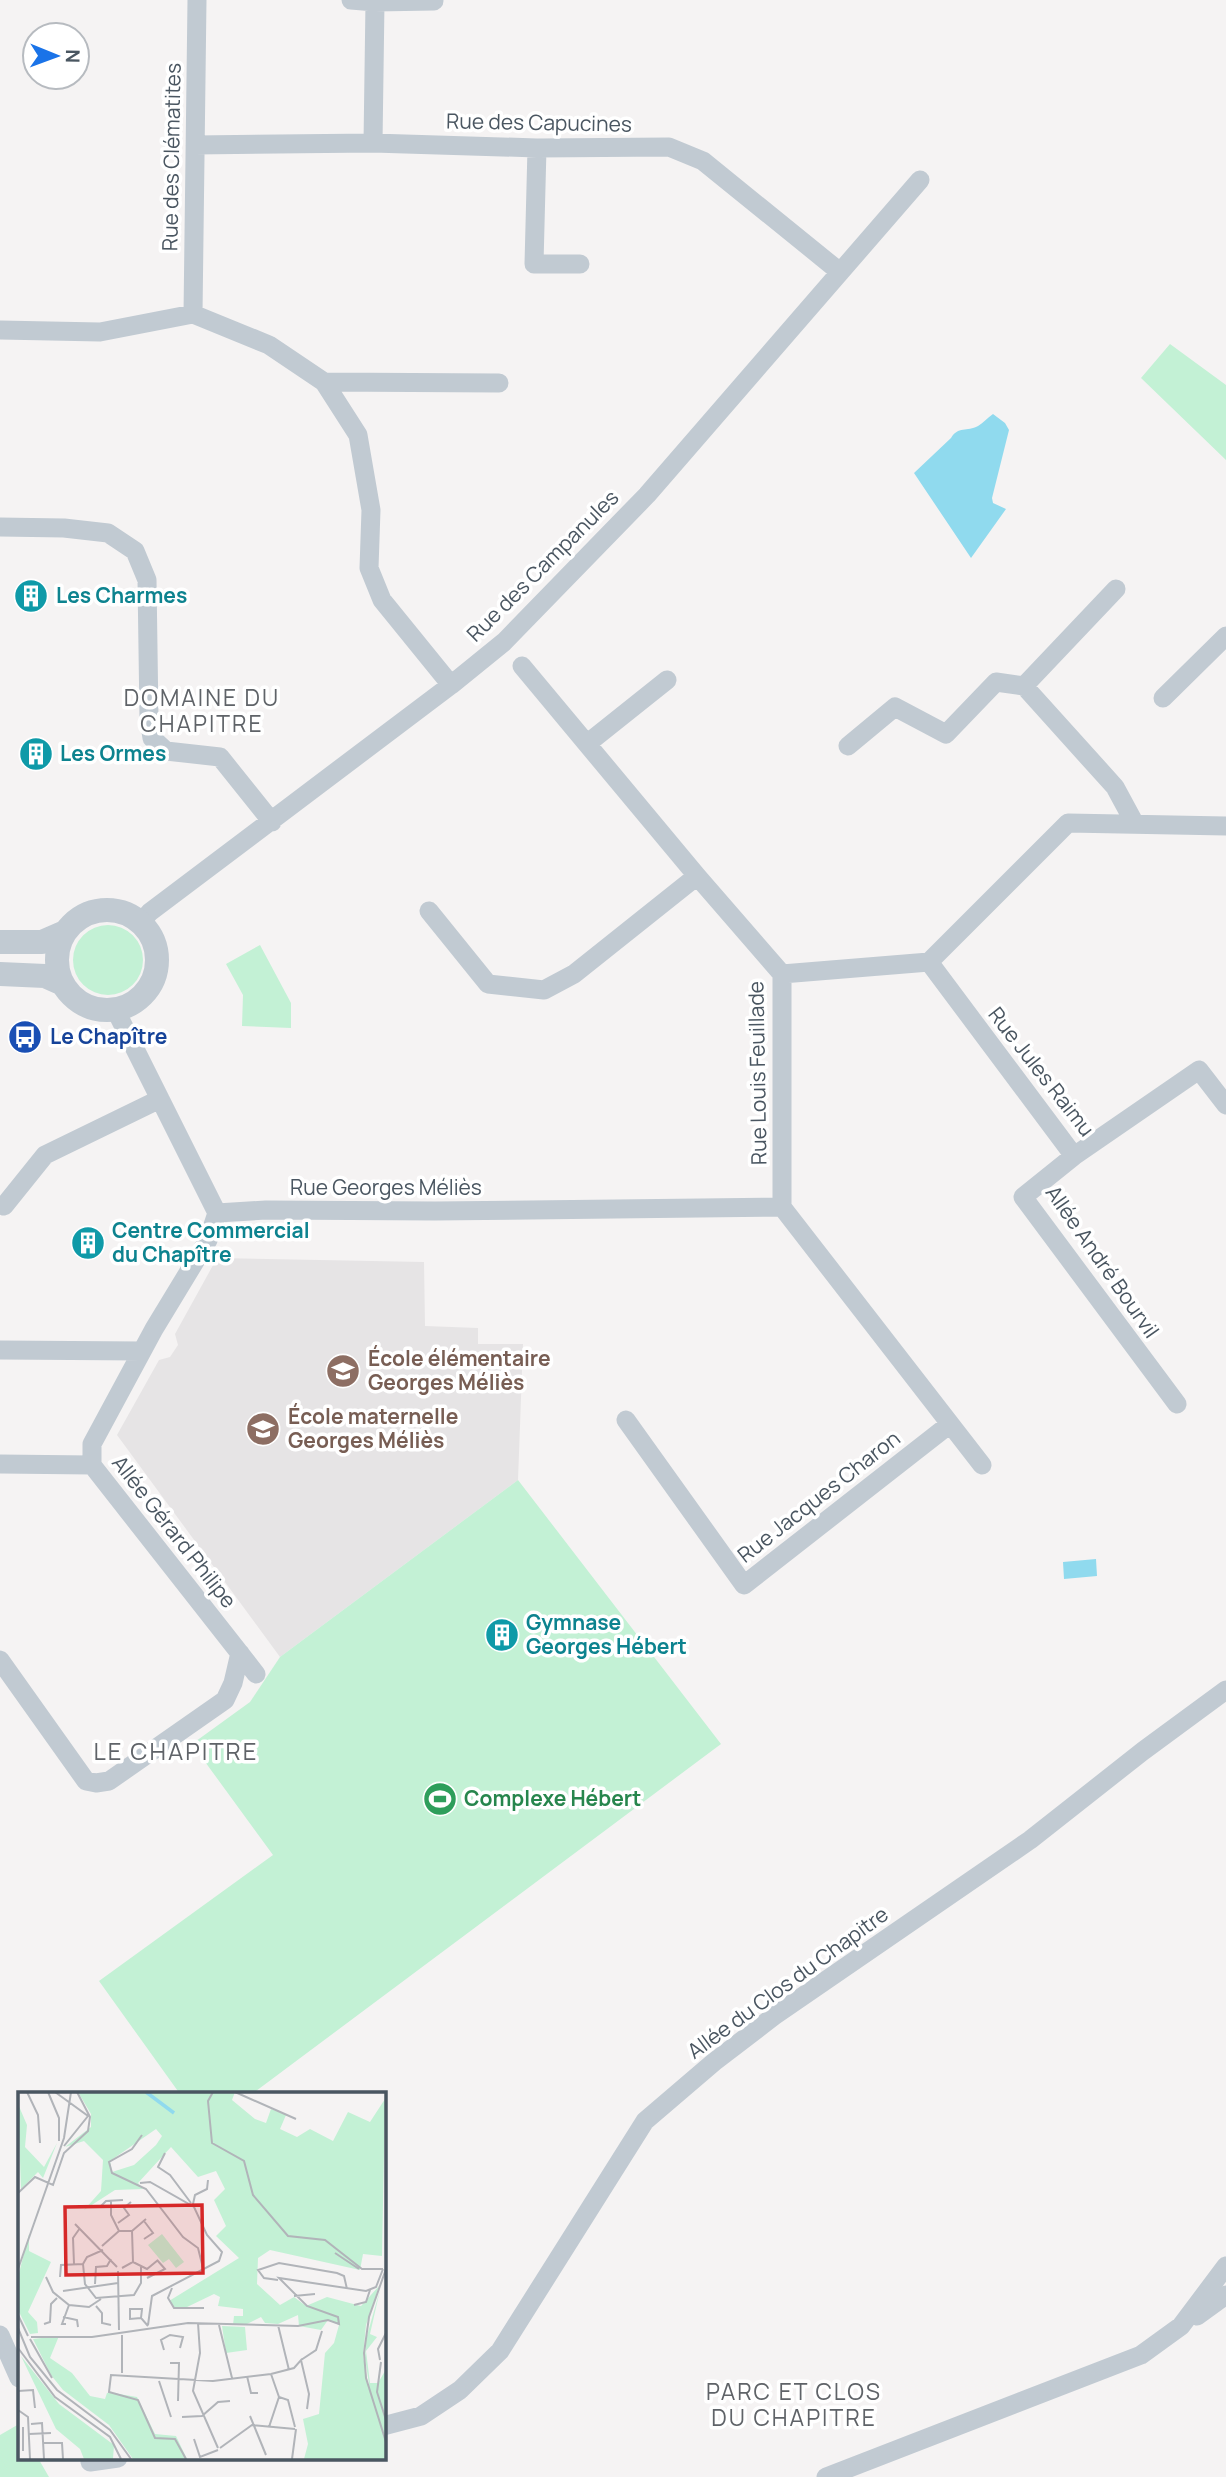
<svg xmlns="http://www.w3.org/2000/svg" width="1226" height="2477" viewBox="0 0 1226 2477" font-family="Manrope,sans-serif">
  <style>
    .education { fill: #e6e4e5 }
    .green { fill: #c3f1d5 }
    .water { fill: #90daee }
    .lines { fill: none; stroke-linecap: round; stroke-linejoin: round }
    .minor { stroke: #c1cad2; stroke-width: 19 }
    .tertiary { stroke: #c1cad2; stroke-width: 24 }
    .labels { text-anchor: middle; stroke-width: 7; stroke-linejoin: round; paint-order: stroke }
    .street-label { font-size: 21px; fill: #4a5661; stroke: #fff }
    .culture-label { font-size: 21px; font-weight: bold; fill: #0d838f; stroke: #fff; text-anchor: start }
    .transit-label { font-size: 21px; font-weight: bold; fill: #164399; stroke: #fff; text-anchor: start }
    .education-label { font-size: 21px; font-weight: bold; fill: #785e54; stroke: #fff; text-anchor: start }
    .leisure-label { font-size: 21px; font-weight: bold; fill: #27864d; stroke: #fff; text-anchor: start }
    .neighbourhood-label { font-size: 23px; letter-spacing: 2px; fill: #5f6368; stroke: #fff }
    .quarter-label { font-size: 24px; letter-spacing: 2px; fill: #5f6368; stroke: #fff }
    .inset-river { fill: none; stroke: #90daee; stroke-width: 3.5 }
    .inset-road { fill: none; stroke: #b1b4b9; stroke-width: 2 }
    .view { fill: #d62828; fill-opacity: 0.15; stroke: #d62828; stroke-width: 3.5 }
    .inset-edge { fill: none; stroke: #4a5661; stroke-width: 3.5 }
  </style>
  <rect width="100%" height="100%" fill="#f5f3f3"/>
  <path class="education" d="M217,1258L424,1262L425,1326L478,1328V1344H523L518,1480L280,1657L117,1435L159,1360L170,1357L178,1345L175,1334Z"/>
  <path class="green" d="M1170,344L1226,385V460L1141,378Z
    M73 960a35 35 0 1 1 70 0a35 35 0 1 1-70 0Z
    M260,945L291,1003V1028L242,1026L243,995L226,964Z
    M518,1480L721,1744L252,2094H180L99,1981L273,1855L192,1744L250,1702L280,1657Z
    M19,2424V2458H38L49,2477H0V2435Z"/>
  <path class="water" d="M993,414L1005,423L1009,430L992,498L993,503L1006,509L971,558L914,473L951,438C958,426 967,432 978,426C983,423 987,418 993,414Z
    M1096,1559L1097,1576L1064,1579L1063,1562Z"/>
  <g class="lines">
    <path class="minor" d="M351,0L375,2
      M373,143L375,2L434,1
      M195,145L373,143L537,148L669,147L703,161L840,272
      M537,148L534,264H580
      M193,314L197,0
      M0,330L100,332L193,314L269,345L324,382L358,435L371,510L369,568L382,600L451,685
      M324,382L499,383
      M0,527L64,528L108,533L135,551L147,580L149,718L152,738L166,751L220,757L272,822
      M522,666L697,876L782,974V1207L982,1465
      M1024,686L1115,787L1135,824
      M1163,698L1226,636
      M588,743L667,680
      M848,746L895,707L946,734L996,682L1024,686L1116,589
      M429,911L488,984L544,990L574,974L697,876
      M141,922L150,912L451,685L504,642L647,495L920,180
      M929,962L1074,1156L1199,1070L1226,1105
      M782,974L929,962L1068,823L1226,826
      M115,1009L217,1213L266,1210L435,1211L782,1207
      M1074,1156L1023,1197L1177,1404
      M4,1206L45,1155L160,1099
      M217,1213L208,1240L154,1329L92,1444V1465L256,1674
      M0,1350L142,1351
      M626,1420L744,1585L950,1424
      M0,1464L92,1465
      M0,1660L86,1781L96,1783L109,1781L225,1700L233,1683L240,1653
      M1197,2316L1226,2295
      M0,2335L19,2378
      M383,2426L421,2416L460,2390L500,2351L645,2121L714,2062L774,2016L1030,1840L1143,1751L1226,1690
      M90,2462L118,2458
      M826,2477L1141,2355L1181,2326L1226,2266"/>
    <path class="tertiary" d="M57 960a50 50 0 1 1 100 0a50 50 0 1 1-100 0Z
      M0,942H42L65,932
      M0,974L45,976L63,984"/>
  </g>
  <defs>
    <g id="building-disc" transform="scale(1.75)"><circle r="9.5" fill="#0f9aa8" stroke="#fff"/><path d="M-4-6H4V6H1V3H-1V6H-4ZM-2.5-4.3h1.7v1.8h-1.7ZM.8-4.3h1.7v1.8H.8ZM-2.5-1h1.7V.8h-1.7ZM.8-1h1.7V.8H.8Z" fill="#fff"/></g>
    <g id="bus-disc" transform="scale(1.75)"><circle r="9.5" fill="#1a4fb4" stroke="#fff"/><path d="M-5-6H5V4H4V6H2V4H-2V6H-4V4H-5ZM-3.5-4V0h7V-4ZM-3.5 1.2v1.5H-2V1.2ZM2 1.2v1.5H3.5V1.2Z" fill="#fff"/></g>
    <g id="school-disc" transform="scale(1.75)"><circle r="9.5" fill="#8d6e63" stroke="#fff"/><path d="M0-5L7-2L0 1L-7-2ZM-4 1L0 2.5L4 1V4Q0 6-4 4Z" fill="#fff"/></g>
    <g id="stadium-disc" transform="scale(1.75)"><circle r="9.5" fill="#2e9e5b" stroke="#fff"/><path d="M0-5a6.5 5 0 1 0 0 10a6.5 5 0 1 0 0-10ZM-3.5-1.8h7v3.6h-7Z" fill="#fff"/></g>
  </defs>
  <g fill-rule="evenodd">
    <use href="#building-disc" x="31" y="596"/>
    <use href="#building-disc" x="36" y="754"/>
    <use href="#bus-disc" x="25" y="1037"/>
    <use href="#building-disc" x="88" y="1243"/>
    <use href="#school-disc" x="343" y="1371"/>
    <use href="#school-disc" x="263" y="1429"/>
    <use href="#building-disc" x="502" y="1635"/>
    <use href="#stadium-disc" x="440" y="1799"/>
  </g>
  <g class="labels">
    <g class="street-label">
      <text transform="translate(539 123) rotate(1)" y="7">Rue des Capucines</text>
      <text transform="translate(172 157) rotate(-89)" y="7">Rue des Clématites</text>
      <text transform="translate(543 566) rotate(-45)" y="7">Rue des Campanules</text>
      <text transform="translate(1041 1072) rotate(52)" y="7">Rue Jules Raimu</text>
      <text transform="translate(758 1073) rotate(-91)" y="7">Rue Louis Feuillade</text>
      <text x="386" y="1195">Rue Georges Méliès</text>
      <text transform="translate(1102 1262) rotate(55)" y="7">Allée André Bourvil</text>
      <text transform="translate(819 1497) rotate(-38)" y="7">Rue Jacques Charon</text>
      <text transform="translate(174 1532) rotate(52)" y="7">Allée Gérard Philipe</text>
      <text transform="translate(788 1983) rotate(-36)" y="7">Allée du Clos du Chapitre</text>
    </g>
    <g class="culture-label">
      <text x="56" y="603">Les Charmes</text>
      <text x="60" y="761">Les Ormes</text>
      <text x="112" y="1238">Centre Commercial<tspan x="112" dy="24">du Chapître</tspan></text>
      <text x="526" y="1630">Gymnase<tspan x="526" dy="24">Georges Hébert</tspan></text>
    </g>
    <g class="transit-label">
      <text x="50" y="1044">Le Chapître</text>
    </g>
    <g class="education-label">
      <text x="368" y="1366">École élémentaire<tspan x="368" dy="24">Georges Méliès</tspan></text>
      <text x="288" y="1424">École maternelle<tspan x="288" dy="24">Georges Méliès</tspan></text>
    </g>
    <g class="leisure-label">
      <text x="464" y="1806">Complexe Hébert</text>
    </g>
    <g class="neighbourhood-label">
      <text x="202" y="706">DOMAINE DU<tspan x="202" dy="26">CHAPITRE</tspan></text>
      <text x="794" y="2400">PARC ET CLOS<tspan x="794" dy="26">DU CHAPITRE</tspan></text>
    </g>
    <g class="quarter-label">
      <text x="176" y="1760">LE CHAPITRE</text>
    </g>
  </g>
  <g transform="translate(18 2092)">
    <rect width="368" height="368" fill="#f5f3f3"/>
    <path d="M60,0H217L214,8L237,27L248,31L253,17L268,23L262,37L279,45L292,37L315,49L330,20L352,30L367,7L364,164L345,162L342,178L252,158L240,166L239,192L262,213L276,205L288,214L309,205L343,214L361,194L348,233L345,264L350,292H351L347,266L348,247L362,198L352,242L359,245L348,259L352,291H360L367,279V367H286L290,352L285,327L301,322L307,261L316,251L321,233L310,228L303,238L281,234L280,223L260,232L247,231L243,225L227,233H215L216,224H225V217L200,214L202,205L196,202L167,216L158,217L151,209L221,166L198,144L208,134L196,108L207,97L198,79L180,85L153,55L120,91L125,97L97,98L66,118L83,99L85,68L66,49L47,55L73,35V22ZM138,37L144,44L138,53L116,73L94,80L92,69ZM0,12L9,33L7,55L26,75L39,51L25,86L20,80L3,97ZM11,142V159L33,170L10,220L19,230L20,241L12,242L0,218V185ZM144,142L166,170L158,176L151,167L145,171L130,153ZM204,234L227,235L229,258L208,261ZM41,244L32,266L54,281L72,304L87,307L89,301H95L119,305L137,342L158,344L169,367H115L91,333L45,298L33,283L15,247ZM3,264L41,312L96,353L95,367H66L62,357L38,337Z" fill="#c3f1d5" fill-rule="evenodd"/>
    <path class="inset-river" d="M128,0L156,21"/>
    <path class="inset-road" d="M9,0L20,23L22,51M30,0L41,26V49M37,0L70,24L46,54M195,0L190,9L194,51L226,69L235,103L270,144L307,148L344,177H365M217,0L278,27M124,43L114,57L91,70L94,81L128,97L165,145L180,156L185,176M147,61L140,75L152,83L173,111M122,91L132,90L176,115L189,143L204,160L201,169L134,204L130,233M0,101L17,85L35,93L46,61L70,39L72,25L59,0M93,109V123L101,139M175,112L177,103L189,97L190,88M82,115L88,109L105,108M126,129L135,141L126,147M100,131L111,123L106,116L113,110M57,132L99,175M84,154L101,139H114L128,127M85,158L69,165L65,172L67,192L78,206L116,203L123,191V174M317,161L341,177M115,170L129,177L140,168M56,172L55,146L62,136M104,176L115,170L114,139M0,177L46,46L53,0M368,177L351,225L346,261L348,286L368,350M100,179L101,238M28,185L35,200L51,213L71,215L83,207M42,185L43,173L65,172M129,186L147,177L139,168M260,188L246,186L240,178L261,171L319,181L326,184L329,197M77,192L78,175L89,174L93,167M154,196L150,206L156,216H186M45,199L100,191M276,204L297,202M336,213L348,210L352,198M78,214L84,221V231L93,233M0,223L10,244M45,225L59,228L60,235M123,226L112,227V217H124L123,226L130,234M180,231L182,261L175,299L200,356M26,232L32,230L33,212L39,206M48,232H44L51,213M201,233L214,286M260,233L271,278M0,236L12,265L39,298L92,338L113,367M104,243V281M13,245H74L170,231L280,234L310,228L321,232L320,225L289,214L261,186L348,199L358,195L365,177M12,247L34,286M0,256L37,305L92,345L103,367M146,258L143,248L152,243L165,245L162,256M283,268L298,258L304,239M362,268L360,257L368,241M363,270L359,300L368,328M152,271H161L160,309M253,282L261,305L270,308L277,335M229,284L233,301H240M141,289L153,325M0,299L15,298L17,316M0,318L10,325L12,367M232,324L248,363M164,325L184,324L200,310L212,309M13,332L24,331L26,367M5,335V359M251,335L261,305M11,342L33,341M176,347L182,365L200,358M25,351H44L45,367M202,356L234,333L277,337M168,367L157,347L137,346L120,308L91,300L93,283L195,289L253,282L276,276L283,268L291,302L289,317M274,367L278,337"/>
    <path class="view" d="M184,113L185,181L48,183L47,115Z"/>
    <rect width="368" height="368" class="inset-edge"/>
  </g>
  <g transform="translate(56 56) rotate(91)"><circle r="33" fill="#ffffff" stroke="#b7bbc0" stroke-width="2"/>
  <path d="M0-5L12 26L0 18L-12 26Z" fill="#1a73e8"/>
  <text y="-10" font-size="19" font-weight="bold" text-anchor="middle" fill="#4a5661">N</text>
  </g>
</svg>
